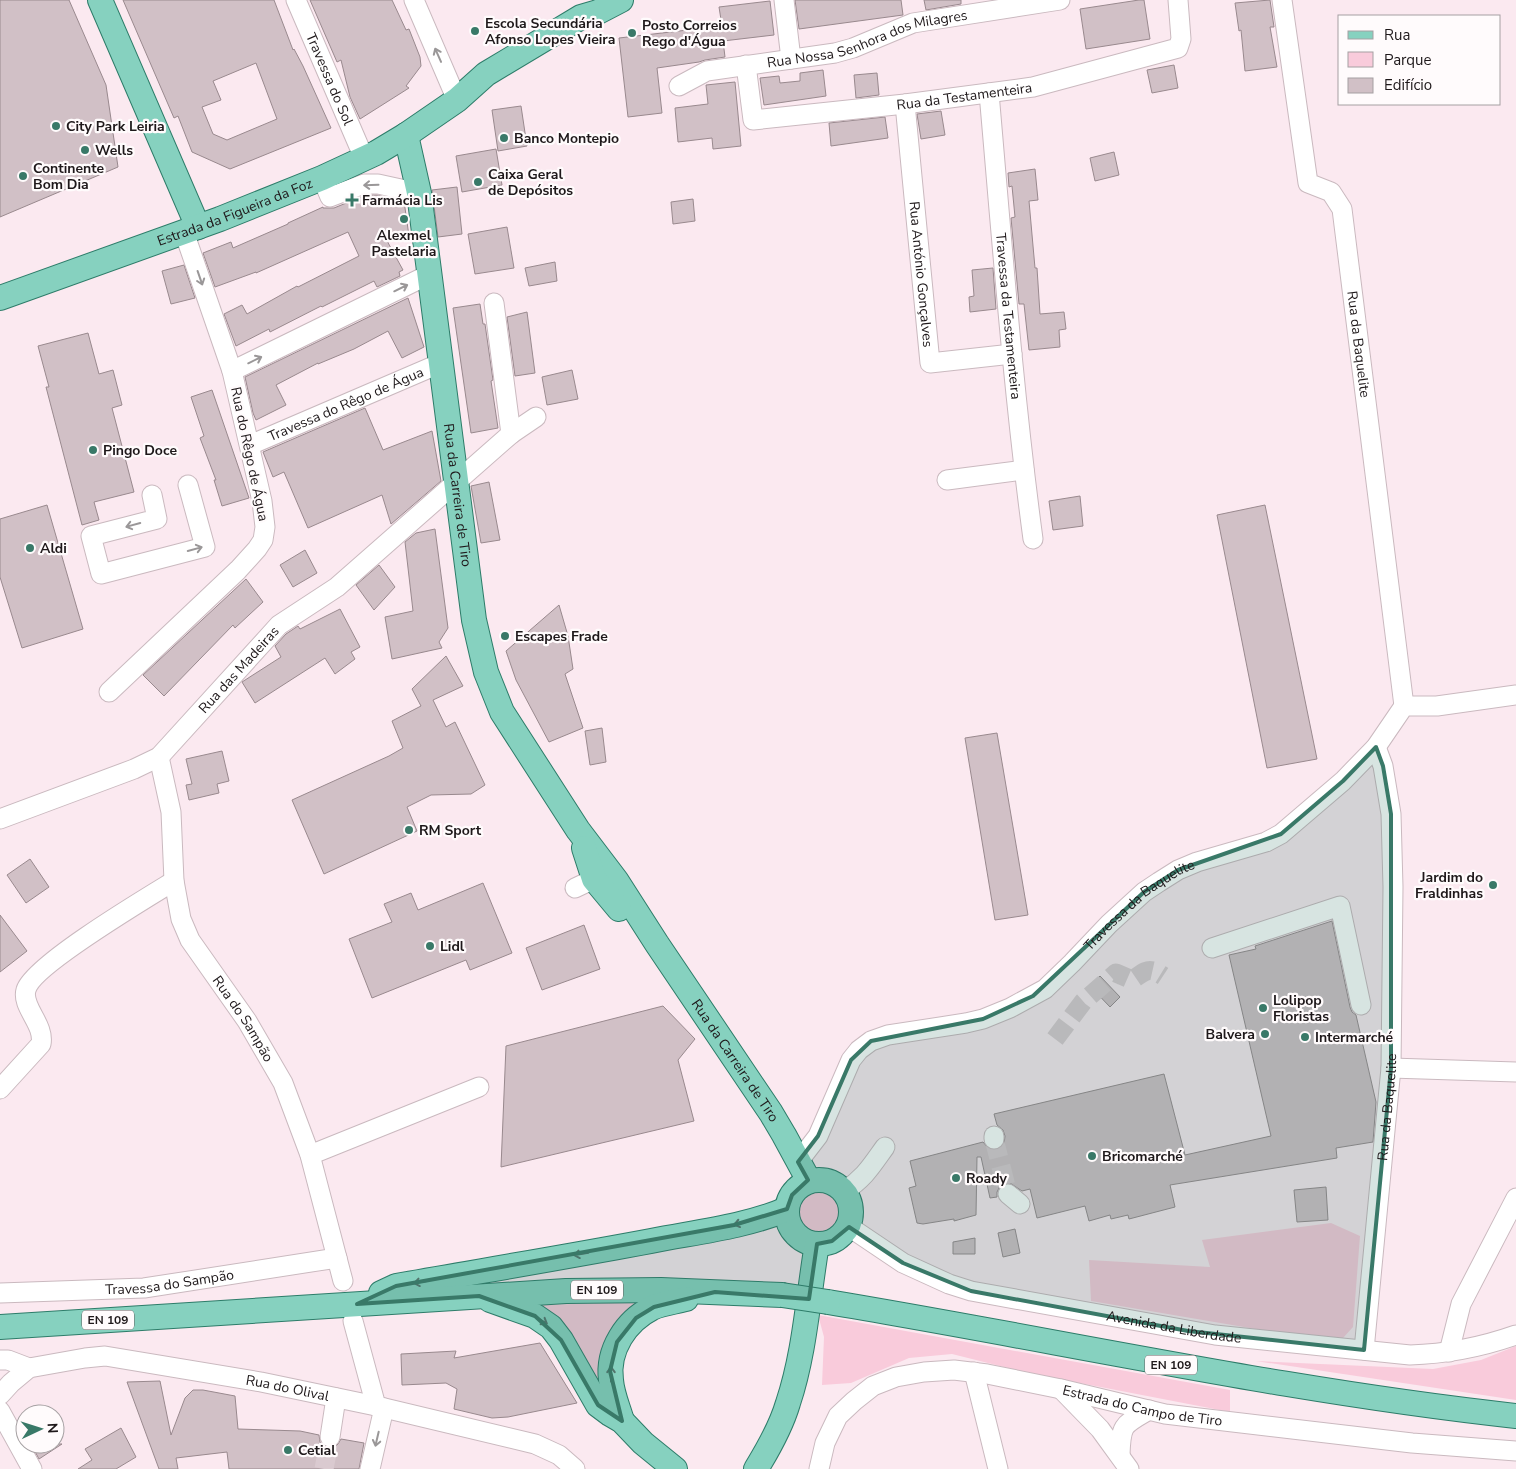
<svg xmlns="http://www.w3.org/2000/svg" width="1516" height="1469" viewBox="0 0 1516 1469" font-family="'Nunito Sans',sans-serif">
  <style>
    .green { fill: #f9cbdb }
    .building { fill: #d1c0c6; stroke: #99898e; fill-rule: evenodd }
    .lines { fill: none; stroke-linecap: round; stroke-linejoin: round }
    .minor-tunnel { stroke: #dacad0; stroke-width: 19; stroke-dasharray: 19 9; stroke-linecap: butt }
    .minor-casing { stroke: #cab9bf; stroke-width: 21 }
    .major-casing { stroke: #2d7c69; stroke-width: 26 }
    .minor { stroke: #fff; stroke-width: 19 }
    .major { stroke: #86d1bf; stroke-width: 24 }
    .major-bridge-casing { stroke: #2d7c69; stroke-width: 26; stroke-linecap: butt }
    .major-bridge { stroke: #86d1bf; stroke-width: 24 }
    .oneway { stroke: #9a9798 }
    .oneway2 { stroke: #52746c }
    .marked { fill: #397968; fill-opacity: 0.2; stroke: #397968; stroke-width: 4; stroke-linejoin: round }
    .poi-dot { fill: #397968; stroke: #fffbfc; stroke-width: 2 }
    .labels { text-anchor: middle; stroke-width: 4.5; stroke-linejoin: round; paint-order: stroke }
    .shield { fill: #fffbfc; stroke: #625c5e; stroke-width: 1 }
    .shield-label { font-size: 12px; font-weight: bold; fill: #1e181a }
    .poi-label { font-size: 14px; font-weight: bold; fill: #1e181a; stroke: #fffbfc; text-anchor: start }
    .street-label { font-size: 14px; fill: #1e181a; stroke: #fffbfc }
  </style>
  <rect width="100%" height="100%" fill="#fbe9f0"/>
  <path class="green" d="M817,1191C830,1191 838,1195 844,1207C843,1225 822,1241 805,1230C802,1227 800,1224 799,1220C795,1206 804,1196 817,1191Z
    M1331,1223L1360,1236L1353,1327L1343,1338L1274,1332L1091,1301L1089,1260L1210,1267L1202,1240Z
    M641,1302L605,1394L538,1305H540Z
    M818,1315L1230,1390V1412L1028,1373L952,1354L909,1358L851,1383L822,1385L824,1337Z
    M1516,1346V1400L1256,1361L1433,1369L1481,1360Z"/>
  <path class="building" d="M0,0H69L106,85L118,167L0,217Z
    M123,0H274L293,50L294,49L303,66L331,128L230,169L192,152L178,116L174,118ZM256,63L277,119L227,140L213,134L202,107L221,100L213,81Z
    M310,0H392L406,30L409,29L420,57L421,66L406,86L409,88L360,119L350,97L341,60L337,62Z
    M795,0H901L903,15L799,29Z
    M924,0H961V4L926,10Z
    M1139,0H1144L1150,39L1086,49L1080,9Z
    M1270,0L1274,27H1270L1277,67L1245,71L1241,30L1239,31L1235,3Z
    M770,1L774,35L723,41L725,57L705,60L699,62L657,68L662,113L628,117L619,38L722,26L719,7Z
    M1174,65L1178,88L1152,93L1147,70Z
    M823,70L826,96L764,105L760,78L779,76L780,83L800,81V73Z
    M877,73L879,95L856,98L854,75Z
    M735,82L741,146L713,149L712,138L678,142L675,108L708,104L706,85Z
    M521,106L527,146L498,151L492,110Z
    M941,111L945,135L921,139L917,114Z
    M885,117L888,138L831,146L829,123Z
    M496,149L502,185L462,192L456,156Z
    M1114,152L1119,175L1095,181L1090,158Z
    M1035,169L1038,200L1029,201L1035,268H1037L1040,314L1064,312L1066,329L1059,330L1060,347L1029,350L1024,304H1019L1011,218L1015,217L1012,186L1009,187L1008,173Z
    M457,187L462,234L438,237L432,190Z
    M366,195H377L404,201L409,236L386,239L403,270L399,272L400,276L377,287L374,281L322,307L321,306L270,332L269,329L236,346L224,314L242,305L247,314L297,286L298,287L359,256L348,232L256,273V272L215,287L203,253L231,242L233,248L288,224V223L323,207V208H334Z
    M693,199L695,221L673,224L671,202Z
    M507,227L514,268L475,274L468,234Z
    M555,262L557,281L529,286L525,268Z
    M184,265L195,298L171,304L162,271Z
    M993,268L996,309L970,312L969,297L974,296L972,270Z
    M408,298L424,347L402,358L388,331L354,349L318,364V363L276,385L286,405L256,420L253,413L245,377Z
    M480,304L483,324H485L493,380L491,381L498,428L471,433L453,308Z
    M527,312L535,373L515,376L507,317Z
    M88,333L99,374L113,370L122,405L112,408L134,492L94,502L99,520L82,525L46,387H49L38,346Z
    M572,370L578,399L547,405L542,377Z
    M212,390L249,498L222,506L214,480H216L200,438L204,436L191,397Z
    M365,408L383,450L432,431L441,481L391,524L382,495L308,528L284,472L273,477L263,452Z
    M489,482L500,540L481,543L471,486Z
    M1080,496L1083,526L1053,530L1049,501Z
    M47,505L83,629L22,648L0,577V519Z
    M1265,505L1317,759L1267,768L1217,515Z
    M435,529L448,628L439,642L442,648L392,659L385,617L413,611L405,542L416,533Z
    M305,550L317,573L293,587L280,565Z
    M379,565L395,587L374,610L356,585Z
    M246,579L263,602L235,628L233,625L164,696L143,675Z
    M559,605L568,636L573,669L565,674L583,728L549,742L516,680L506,651Z
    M340,609L360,647L351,652L355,659L335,674L325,658L255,703L242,682L281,657L275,646L286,634L298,626L300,629Z
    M446,656L463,686L433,700L446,727L455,722L485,785L471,794L431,795L407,807L417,831L324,874L292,800L389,756L403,748L392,721L421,706L412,689Z
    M602,728L606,762L590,765L585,731Z
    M997,733L1028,915L995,920L965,738Z
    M222,751L229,781L217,784L219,793L189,800L186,785L192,784L186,759Z
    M30,859L49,887L26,903L7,875Z
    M483,883L512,953L470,970L466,960L372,998L349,939L392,922L384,904L411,893L418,910Z
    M0,915L27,951L0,972Z
    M1332,921L1350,1007L1352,1012L1356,1015L1376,1102L1373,1142L1336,1148L1337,1158L1170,1185L1175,1207L1129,1219L1128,1215L1111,1219L1110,1215L1089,1221L1085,1206L1037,1218L1030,1189L1022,1191L1010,1183H1005L1000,1186L997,1192V1197L990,1198L981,1157H977L976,1215L954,1221V1219L923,1224L917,1223L909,1188L916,1186L910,1161L983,1142L989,1149L994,1150L999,1149L1004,1144L1005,1136L1003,1130L997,1125L994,1114L1164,1074L1185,1155L1271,1136L1229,955L1256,949L1255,946Z
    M584,925L600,969L542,990L526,948Z
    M1100,976L1120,997L1110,1007L1090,986Z
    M663,1006L695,1039L678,1060L694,1121L501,1167L506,1046Z
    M1326,1187L1328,1220L1297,1222L1294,1190Z
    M1015,1229L1020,1253L1003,1257L998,1233Z
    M975,1238V1254H953V1242Z
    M540,1343L577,1403L508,1417L492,1418L454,1409L457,1389L446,1383L402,1385L401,1354L456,1351L454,1358Z
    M160,1381L171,1435L185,1398L193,1390H203L235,1396L238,1429L300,1431L319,1435L320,1442L323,1446L329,1448L335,1447L338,1444L341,1439L364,1443L359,1469H229L227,1452L176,1458L178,1469H159L127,1382Z
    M121,1428L136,1457L116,1469H78L92,1460L85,1449Z
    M31,1444H62L39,1459Z"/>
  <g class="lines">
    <path class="minor-tunnel" d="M1055,1039L1083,1002L1116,973L1132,980C1146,971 1148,966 1163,976
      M994,1139L1008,1194
      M324,1469L330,1437"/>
    <g class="minor-casing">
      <g id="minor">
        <path id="s1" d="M296,0L364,158"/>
        <path d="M414,0L457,100"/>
        <path d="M784,0L791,59"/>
        <path id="s2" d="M1282,0L1308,183L1331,192L1342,209L1404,706"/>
        <path id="s3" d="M746,65L753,120L905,104L1033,87L1178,48L1181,39L1178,0"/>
        <path id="s4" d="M679,86L707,71L835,53L853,48L913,23L1060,0"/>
        <path id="s5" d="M989,93C1002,241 1013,391 1033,539"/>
        <path id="s6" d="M905,104L930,363L1012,354"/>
        <path d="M322,178L330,197L364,184H378L419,193"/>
        <path d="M184,232L232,371"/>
        <path d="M511,434L536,417"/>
        <path id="s7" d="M250,445L441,363"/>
        <path d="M947,480L1024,470"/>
        <path d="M152,495L157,519L91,536L101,574L205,547L188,485"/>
        <path d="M109,692L238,570L257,549L263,540L265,527L262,501L232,371L430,274"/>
        <path id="s8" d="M159,757L171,812L174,881L181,919L190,940L247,1021L283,1083L310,1155L343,1281"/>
        <path id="s9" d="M0,819L134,769L159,757L279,625L337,587L511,434L494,303"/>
        <path d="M575,888L594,879"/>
        <path d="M1212,948L1340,906L1361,1005"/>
        <path d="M1391,1068L1516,1072"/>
        <path d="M0,1089L41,1044C45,1024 21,1007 26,990C32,966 148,897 174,881"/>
        <path d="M994,1136V1139"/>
        <path d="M310,1155L479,1087"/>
        <path id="s10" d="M798,1162L818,1136L851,1060L859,1050L871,1041L888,1035L966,1023L983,1019L1010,1008L1045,989L1072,963L1109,924L1144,892L1159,882L1178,870L1197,862L1266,842L1281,834L1343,781L1376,747L1404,706H1437L1516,695"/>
        <path d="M844,1191C864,1179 872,1165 885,1147"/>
        <path d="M1008,1194L1020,1204"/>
        <path id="s11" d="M848,1226L903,1263L949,1284L971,1291L1215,1335L1410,1355C1446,1354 1482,1347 1516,1335"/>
        <path id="s12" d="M0,1293L144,1288L337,1258"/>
        <path d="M353,1321L376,1406"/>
        <path id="s13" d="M1364,1350L1391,1068L1393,887L1391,814L1383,766L1376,747"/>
        <path d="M1449,1352L1461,1304L1516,1198"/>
        <path d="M0,1360H8L29,1368"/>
        <path d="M974,1372L998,1469"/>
        <path d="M1061,1389L1100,1429L1129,1469"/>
        <path id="s14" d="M0,1395L11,1383L29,1368L85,1358L105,1356L261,1382L376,1406L535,1444L559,1455L575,1469"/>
        <path d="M0,1411L32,1469"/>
        <path d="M330,1437L336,1398"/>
        <path d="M1120,1455C1121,1424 1123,1425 1149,1410"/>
        <path d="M370,1469L384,1408"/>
        <path id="s15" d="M819,1469L825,1443L838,1416L854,1401L873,1386L896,1377L924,1372L954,1370L987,1374L1061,1389L1165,1414L1412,1443L1516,1451"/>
      </g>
    </g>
    <g class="major-casing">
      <g id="major">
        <path d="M100,0L198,227"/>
        <path id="s16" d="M406,135L419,193L474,620L486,672L502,712L578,830L616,880L657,944L771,1113L784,1135L809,1181"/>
        <path id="s17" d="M0,298L220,219L322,178L376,153L406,135L457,100L486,74L581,17L598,12L621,0"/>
        <path d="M584,848L594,879L619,909"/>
        <circle cx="819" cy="1212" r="32"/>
        <path d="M381,1293L396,1286C481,1271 566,1257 651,1241C696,1232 745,1227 787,1209"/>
        <path d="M490,1300L535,1316L551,1327L561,1340L598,1405L610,1414L622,1421L643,1443L675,1469"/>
        <path d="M828,1302C1057,1340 1285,1391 1516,1416"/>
        <path d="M0,1327L566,1291L661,1290L782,1295"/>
        <path d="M622,1421C618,1407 612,1394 611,1380C607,1350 626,1321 652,1308C663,1303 675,1302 686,1299"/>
        <path d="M756,1469C769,1448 781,1427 788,1403C805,1352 808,1297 817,1244"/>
      </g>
    </g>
    <use href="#minor" class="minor"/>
    <use href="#major" class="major"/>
    <g class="major-bridge-casing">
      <path id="major-bridge" d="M782,1295L828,1302"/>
    </g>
    <use href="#major-bridge" class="major-bridge"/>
  </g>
  <defs><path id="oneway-shaft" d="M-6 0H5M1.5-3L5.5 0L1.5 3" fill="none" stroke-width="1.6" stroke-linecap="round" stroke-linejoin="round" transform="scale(1.25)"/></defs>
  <g class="oneway">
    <use href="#oneway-shaft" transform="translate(438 55) rotate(-114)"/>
    <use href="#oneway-shaft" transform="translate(371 185) rotate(178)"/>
    <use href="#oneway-shaft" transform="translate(200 278) rotate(71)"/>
    <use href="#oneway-shaft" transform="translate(401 288) rotate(-26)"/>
    <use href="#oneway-shaft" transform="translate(255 360) rotate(-26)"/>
    <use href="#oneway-shaft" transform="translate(133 525) rotate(165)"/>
    <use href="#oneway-shaft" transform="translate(195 549) rotate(-15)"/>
    <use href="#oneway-shaft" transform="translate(377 1439) rotate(103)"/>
  </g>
  <g class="oneway2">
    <use href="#oneway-shaft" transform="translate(741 1223) rotate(167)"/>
    <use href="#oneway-shaft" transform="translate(581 1254) rotate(170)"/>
    <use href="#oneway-shaft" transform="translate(421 1282) rotate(170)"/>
    <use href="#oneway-shaft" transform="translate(541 1320) rotate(32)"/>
    <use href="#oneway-shaft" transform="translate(611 1374) rotate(-90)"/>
  </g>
  <path class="marked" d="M1376,747L1383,766L1391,814V1068L1364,1350L1188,1331L971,1291L903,1263L849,1227L832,1241L817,1244L809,1299L715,1292L654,1307L636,1318L617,1342L610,1371L622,1421L598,1405L561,1340L535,1316L479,1296L357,1304L396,1286L734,1225L787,1209L792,1195L808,1180L798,1162L818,1136L851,1060L871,1041L983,1019L1033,996L1144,892L1178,870L1281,834L1343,781Z"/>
  <g class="poi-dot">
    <circle cx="475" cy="31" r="5"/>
    <circle cx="632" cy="33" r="5"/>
    <circle cx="56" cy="126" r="5"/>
    <circle cx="504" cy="138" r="5"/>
    <circle cx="85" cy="150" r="5"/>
    <circle cx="23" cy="176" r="5"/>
    <circle cx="478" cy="182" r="5"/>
    <path d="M349.5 192.5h5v5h5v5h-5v5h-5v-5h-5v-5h5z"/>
    <circle cx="404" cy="219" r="5"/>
    <circle cx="93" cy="450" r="5"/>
    <circle cx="30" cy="548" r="5"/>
    <circle cx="505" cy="636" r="5"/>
    <circle cx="409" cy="830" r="5"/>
    <circle cx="1493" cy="885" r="5"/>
    <circle cx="430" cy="946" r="5"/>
    <circle cx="1263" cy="1008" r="5"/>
    <circle cx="1265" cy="1034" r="5"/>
    <circle cx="1305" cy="1037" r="5"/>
    <circle cx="1092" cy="1156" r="5"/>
    <circle cx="956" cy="1178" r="5"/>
    <circle cx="288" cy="1450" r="5"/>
  </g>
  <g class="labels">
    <g class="shield">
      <rect x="571" y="1280.5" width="52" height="19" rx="4"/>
      <rect x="82" y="1310.5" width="52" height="19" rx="4"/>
      <rect x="1145" y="1355.5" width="52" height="19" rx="4"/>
    </g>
    <g class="shield-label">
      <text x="597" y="1294">EN 109</text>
      <text x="108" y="1324">EN 109</text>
      <text x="1171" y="1369">EN 109</text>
    </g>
    <g class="poi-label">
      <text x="485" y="28">Escola Secundária<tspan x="485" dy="16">Afonso Lopes Vieira</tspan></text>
      <text x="642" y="30">Posto Correios<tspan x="642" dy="16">Rego d'Água</tspan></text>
      <text x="66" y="131">City Park Leiria</text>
      <text x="514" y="143">Banco Montepio</text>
      <text x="95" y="155">Wells</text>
      <text x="33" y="173">Continente<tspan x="33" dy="16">Bom Dia</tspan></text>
      <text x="488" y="179">Caixa Geral<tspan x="488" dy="16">de Depósitos</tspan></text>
      <text x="362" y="205">Farmácia Lis</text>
      <text x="404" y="240" text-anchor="middle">Alexmel<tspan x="404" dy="16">Pastelaria</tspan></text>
      <text x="103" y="455">Pingo Doce</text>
      <text x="40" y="553">Aldi</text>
      <text x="515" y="641">Escapes Frade</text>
      <text x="419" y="835">RM Sport</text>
      <text x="1483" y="882" text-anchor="end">Jardim do<tspan x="1483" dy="16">Fraldinhas</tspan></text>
      <text x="440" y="951">Lidl</text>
      <text x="1273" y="1005">Lolipop<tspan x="1273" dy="16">Floristas</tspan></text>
      <text x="1255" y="1039" text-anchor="end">Balvera</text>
      <text x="1315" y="1042">Intermarché</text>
      <text x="1102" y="1161">Bricomarché</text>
      <text x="966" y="1183">Roady</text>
      <text x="298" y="1455">Cetial</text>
    </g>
    <g class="street-label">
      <text dy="5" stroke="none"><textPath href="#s4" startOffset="196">Rua Nossa Senhora dos Milagres</textPath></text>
      <text dy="5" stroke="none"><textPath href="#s1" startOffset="86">Travessa do Sol</textPath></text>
      <text dy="5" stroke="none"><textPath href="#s3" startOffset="268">Rua da Testamenteira</textPath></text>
      <text dy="5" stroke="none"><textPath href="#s17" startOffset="250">Estrada da Figueira da Foz</textPath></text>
      <text dy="5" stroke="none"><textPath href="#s6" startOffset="171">Rua António Gonçalves</textPath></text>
      <text dy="5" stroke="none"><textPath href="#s5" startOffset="224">Travessa da Testamenteira</textPath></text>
      <text dy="5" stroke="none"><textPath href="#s2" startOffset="366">Rua da Baquelite</textPath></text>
      <text dy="5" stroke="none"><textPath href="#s7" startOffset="104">Travessa do Rêgo de Água</textPath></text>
      <text transform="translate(250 454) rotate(78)" y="5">Rua do Rêgo de Água</text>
      <text dy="5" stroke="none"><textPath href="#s16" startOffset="364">Rua da Carreira de Tiro</textPath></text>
      <text dy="5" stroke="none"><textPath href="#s9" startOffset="289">Rua das Madeiras</textPath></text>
      <text dy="5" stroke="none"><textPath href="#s10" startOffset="454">Travessa da Baquelite</textPath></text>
      <text dy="5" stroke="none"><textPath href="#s8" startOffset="282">Rua do Sampão</textPath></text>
      <text dy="5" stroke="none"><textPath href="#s16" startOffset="1006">Rua da Carreira de Tiro</textPath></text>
      <text dy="5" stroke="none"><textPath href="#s13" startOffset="244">Rua da Baquelite</textPath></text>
      <text dy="5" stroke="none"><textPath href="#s12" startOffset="170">Travessa do Sampão</textPath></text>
      <text dy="5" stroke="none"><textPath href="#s11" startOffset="346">Avenida da Liberdade</textPath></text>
      <text dy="5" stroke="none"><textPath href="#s14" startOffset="302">Rua do Olival</textPath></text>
      <text dy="5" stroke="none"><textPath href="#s15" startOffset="378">Estrada do Campo de Tiro</textPath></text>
    </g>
  </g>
  <rect x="1338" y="15" width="162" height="90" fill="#fffbfc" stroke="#a5a0a2"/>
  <rect x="1348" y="31" width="25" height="8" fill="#86d1bf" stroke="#a5a0a2"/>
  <text x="1384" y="40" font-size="15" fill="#1e181a">Rua</text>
  <rect x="1348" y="52" width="25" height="15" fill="#f9cbdb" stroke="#a5a0a2"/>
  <text x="1384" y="65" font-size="15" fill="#1e181a">Parque</text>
  <rect x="1348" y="78" width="25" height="15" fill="#d1c0c6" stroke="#a5a0a2"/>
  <text x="1384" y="90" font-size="15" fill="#1e181a">Edifício</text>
  <g transform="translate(40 1429) rotate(86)"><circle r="24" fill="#fffbfc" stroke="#a5a0a2"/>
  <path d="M0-4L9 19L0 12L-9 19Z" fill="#397968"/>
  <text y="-8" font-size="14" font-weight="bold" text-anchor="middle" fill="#1e181a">N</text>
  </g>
</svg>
